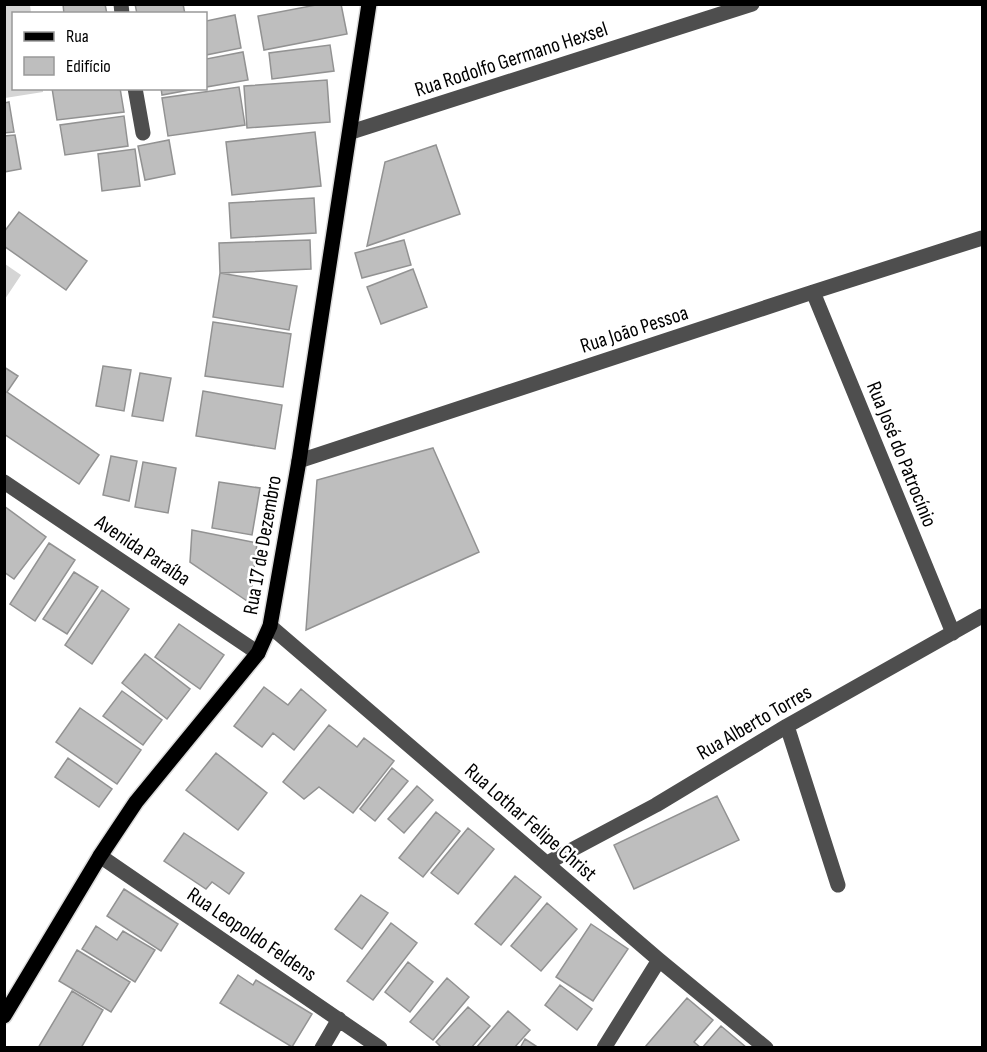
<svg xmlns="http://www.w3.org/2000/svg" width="987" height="1052" viewBox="0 0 987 1052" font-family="'Sofia Sans Condensed',sans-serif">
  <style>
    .green { fill: #d5d5d5 }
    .building { fill: #bebebe; stroke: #929292; stroke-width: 1.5 }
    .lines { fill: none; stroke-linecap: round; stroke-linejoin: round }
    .major-casing { stroke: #dbdbdb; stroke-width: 18 }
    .minor { stroke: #4e4e4e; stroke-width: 15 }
    .major { stroke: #000; stroke-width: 15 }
    .labels { text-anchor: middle; stroke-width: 5; stroke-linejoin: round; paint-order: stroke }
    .street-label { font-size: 21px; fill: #000; stroke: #fff }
  </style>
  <rect width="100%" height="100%" fill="#fff"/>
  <path class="green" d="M5,4L30,5L31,13L14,14V88L43,89V92L5,98Z
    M5,264L21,275L5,299Z"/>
  <path class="building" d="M63,4H105L107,14H64Z
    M135,4H183L185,14H137Z
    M321,4H341L347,34L264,50L258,16Z
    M235,15L241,48L206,55V21Z
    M330,45L334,71L272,79L269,53Z
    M243,52L248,80L206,87V59Z
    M327,80L330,122L247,128L244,86Z
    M239,87L245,125L168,136L162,98Z
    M52,88H120L124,112L57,120Z
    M161,88H200L162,95Z
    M9,102L14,132L4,133V103Z
    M124,116L128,146L65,155L60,125Z
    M315,132L321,186L232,195L226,142Z
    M15,135L21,169L4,172V136Z
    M169,140L175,174L145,180L138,146Z
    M436,145L460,214L367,246L385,162Z
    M135,149L140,186L102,191L98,154Z
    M314,198L316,233L231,238L229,203Z
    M19,212L87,261L66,290L4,246V232Z
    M310,240L311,269L220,273L219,243Z
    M404,240L411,265L362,278L355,253Z
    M413,269L427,307L381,324L367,287Z
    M220,273L297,286L289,330L213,317Z
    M213,322L291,334L283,387L205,376Z
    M103,366L131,370L124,411L96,406Z
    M4,367L18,376L7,392L99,455L79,484L4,434Z
    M140,373L171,378L163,421L132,416Z
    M203,391L282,405L275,449L196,436Z
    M433,448L479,552L306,630L317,480Z
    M111,456L137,461L129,501L103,495Z
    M143,462L176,468L168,513L135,507Z
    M219,482L260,488L252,535L212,528Z
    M4,506L46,537L14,579L4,572Z
    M192,530L257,543L250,603L190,562Z
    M49,543L75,560L35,621L10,604Z
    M74,572L98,587L67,634L43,619Z
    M102,590L129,609L92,664L65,645Z
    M179,624L224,655L200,689L155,657Z
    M145,654L190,689L167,719L122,683Z
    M264,687L288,705L301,689L326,710L294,750L273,733L262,747L234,726Z
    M122,691L162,720L143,745L103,716Z
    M80,708L141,750L117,784L56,742Z
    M329,725L357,747L364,738L394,761L353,813L319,787L304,799L283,782Z
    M216,753L267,793L238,830L186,790Z
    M68,758L112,789L99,807L55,777Z
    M392,768L408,781L375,821L360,809Z
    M417,786L433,800L404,833L388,819Z
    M717,796L739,840L634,889L614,845Z
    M436,812L460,831L423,877L399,858Z
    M468,828L494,849L458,894L431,873Z
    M184,833L244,873L229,894L212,882L206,889L164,861Z
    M515,876L541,897L501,945L475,924Z
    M124,889L178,924L161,951L107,916Z
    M361,895L388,913L362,949L335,929Z
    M547,903L577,929L541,971L511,946Z
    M391,923L417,943L373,1000L347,981Z
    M591,924L628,949L593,1001L556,977Z
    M96,926L117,940L123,931L155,950L135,982L82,949Z
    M77,950L130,982L111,1012L59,981Z
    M408,962L433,982L410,1012L385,992Z
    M238,975L253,985L256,980L312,1014L292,1047L220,1003Z
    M447,978L469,997L433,1040L410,1022Z
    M560,985L592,1009L577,1030L545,1005Z
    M72,991L103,1010L81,1048H38Z
    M687,998L713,1020L694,1042L701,1048L645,1047Z
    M468,1007L490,1026L471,1048H442L436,1042Z
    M508,1011L530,1030L514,1048H476Z
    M721,1026L747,1048H702Z
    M525,1039L539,1048H520Z"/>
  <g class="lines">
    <g class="major-casing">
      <path id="major" d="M4,1016L100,856L136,802L258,653L270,626L299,461L369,4"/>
    </g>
    <path class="minor" d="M121,4L122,14
      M135,88L143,133
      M351,132L752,4
      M813,292L953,633
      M299,461L813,292L982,238
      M4,482L258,653
      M270,626L659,960L766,1048
      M787,726L838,885
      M100,856L380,1048
      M547,863L656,805L787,726L982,616
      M322,1048L339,1019
      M604,1048L659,960"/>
    <use href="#major" class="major"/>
  </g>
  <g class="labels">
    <g class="street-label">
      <text transform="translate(511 59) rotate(-18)" y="7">Rua Rodolfo Germano Hexsel</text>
      <text transform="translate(634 329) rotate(-18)" y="7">Rua João Pessoa</text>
      <text transform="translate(902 454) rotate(68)" y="7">Rua José do Patrocínio</text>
      <text transform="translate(262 545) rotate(-80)" y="7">Rua 17 de Dezembro</text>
      <text transform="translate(143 550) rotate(34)" y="7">Avenida Paraíba</text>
      <text transform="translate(754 722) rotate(-30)" y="7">Rua Alberto Torres</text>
      <text transform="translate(531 822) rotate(41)" y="7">Rua Lothar Felipe Christ</text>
      <text transform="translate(252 934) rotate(34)" y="7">Rua Leopoldo Feldens</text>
    </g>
  </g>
  <rect width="987" height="1052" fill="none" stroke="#000000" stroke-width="12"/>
  <rect x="12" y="12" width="195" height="78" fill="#ffffff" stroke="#999999" stroke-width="1.5"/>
  <rect x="24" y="32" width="30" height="9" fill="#000000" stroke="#999999" stroke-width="1.5"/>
  <text x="66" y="42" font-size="18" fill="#000000">Rua</text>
  <rect x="24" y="57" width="30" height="18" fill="#bebebe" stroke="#999999" stroke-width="1.5"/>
  <text x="66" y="72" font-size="18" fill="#000000">Edifício</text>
</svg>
